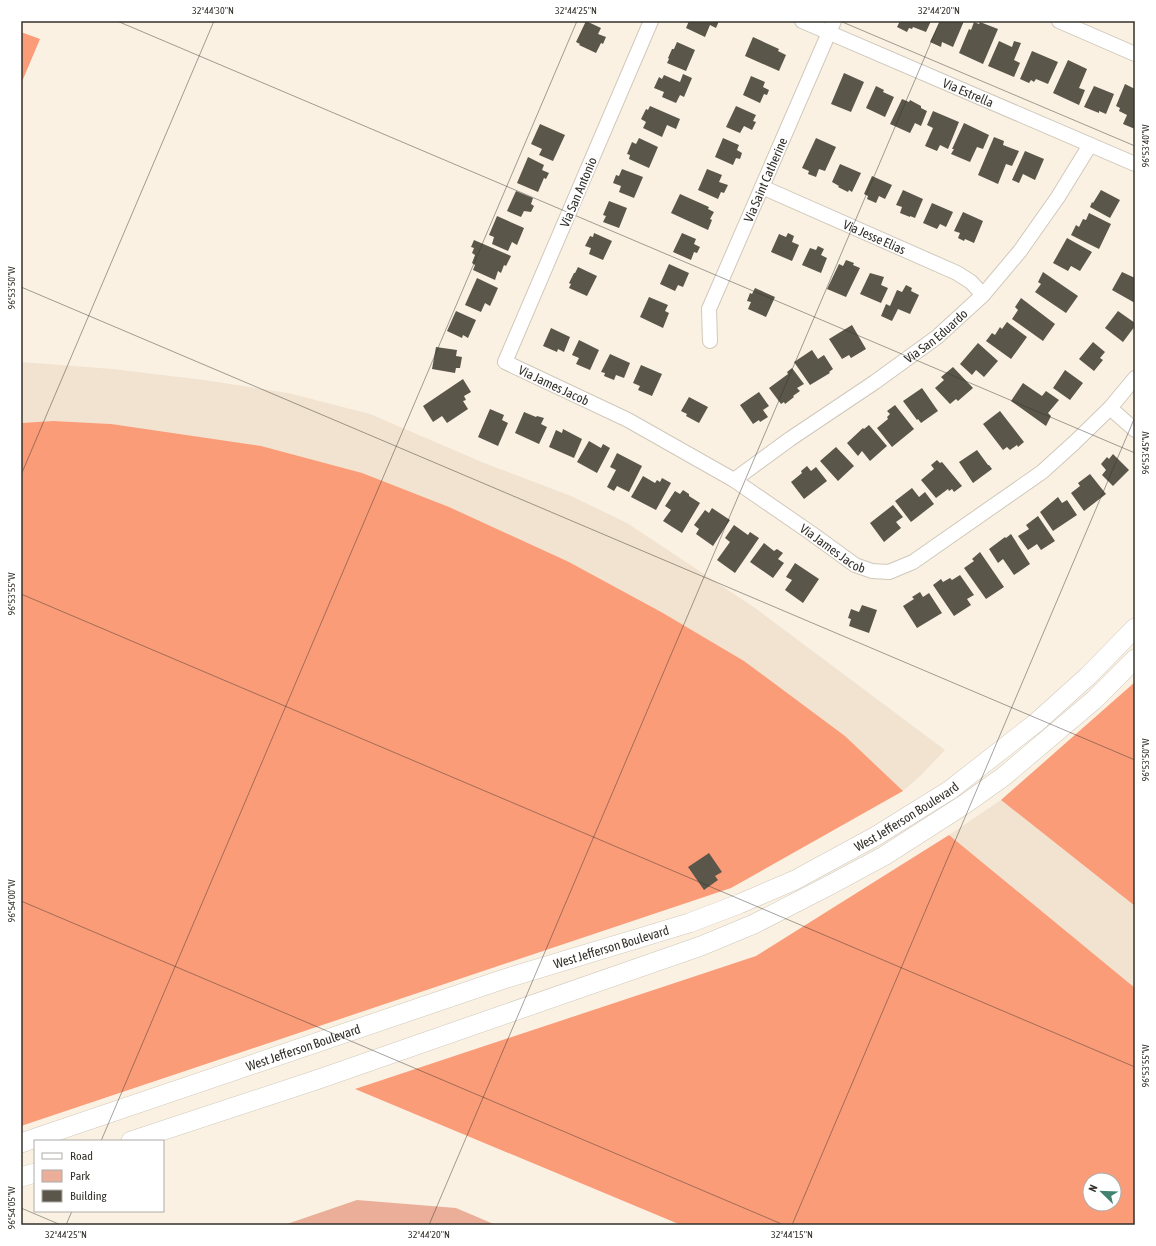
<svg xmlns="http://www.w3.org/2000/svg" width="1156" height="1246" viewBox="0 0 1156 1246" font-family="'Asap Condensed',sans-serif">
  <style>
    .built { fill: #f1e3cf }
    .green { fill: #ebae98 }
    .forest { fill: #fb9c79; fill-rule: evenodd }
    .building { fill: #5a574a }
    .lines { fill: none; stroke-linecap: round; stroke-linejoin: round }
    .street-casing { stroke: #d0c8ba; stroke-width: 16 }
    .secondary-casing { stroke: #d0c8ba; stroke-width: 20 }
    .street { stroke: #fff; stroke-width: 14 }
    .secondary { stroke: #fff; stroke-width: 19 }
    .ticks { fill: none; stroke: #33302a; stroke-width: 1; stroke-opacity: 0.45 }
    .labels { text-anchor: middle; stroke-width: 4; stroke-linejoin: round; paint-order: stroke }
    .street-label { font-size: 13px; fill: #33302a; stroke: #fff }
    .neatline { fill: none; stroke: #33302a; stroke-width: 1.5 }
    .ticks-label { font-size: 10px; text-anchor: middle; fill: #33302a }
  </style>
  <rect width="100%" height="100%" fill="#faf1e3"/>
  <path class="built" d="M21,362L112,369L204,380L288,393L370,414L484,463L571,496L627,523L755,608L945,750L920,776L903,791L845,736L744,661L663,613L569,562L111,424L53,421L21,423Z
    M1001,800L1135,906V988L949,835Z"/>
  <path class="green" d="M357,1200L456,1208L496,1225H284Z"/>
  <path class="forest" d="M21,32L40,39L21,84Z
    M53,421L111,424L261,446L362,473L449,507L569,562L663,613L744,661L845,736L903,791L731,888L21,1126V423Z
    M1135,682V906L1001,800Z
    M949,835L1135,988V1225H681L355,1089L756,956ZM1090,1180H1114V1204H1090Z"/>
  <path class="building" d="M586,21L601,28L598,34L606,37L603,44L601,43L596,53L579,45L580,44L576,42Z
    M689,21H719L716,28L710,25L705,37L686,28Z
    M900,21H931L926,32L913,27L912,29L909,28L907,32L897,27Z
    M940,21H964L953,47L942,42L941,47L930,42Z
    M974,22L979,24L980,22L998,29L983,64L959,53L969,29L971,30Z
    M753,37L779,49L778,51L786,55L779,71L745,56Z
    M999,41L1012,47L1014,41L1021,43L1014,60L1020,63L1014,77L988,66Z
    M677,42L695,50L686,71L667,63L669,59L668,58L672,49H674Z
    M1032,51L1058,62L1048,84L1036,79L1034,82L1031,80L1029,83L1020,79Z
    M1068,60L1087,69L1079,88L1085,90L1079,105L1053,93Z
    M844,73L864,82L851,112L831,104Z
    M683,74L692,78L684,97L680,95L676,103L662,97L664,92L654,88L659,77L662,79L664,75L680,82Z
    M751,76L765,82L763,87L769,90L767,95L764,94L760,103L743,95Z
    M1125,84L1135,89V129L1123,124L1127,115L1119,111L1120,108L1116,106Z
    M876,86L884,90L883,92L894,97L885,117L866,108Z
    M1094,86L1114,94L1106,114L1099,111V113L1084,107Z
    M902,99L909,102L910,100L921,106V108L927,111L921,126L915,123L910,133L890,124Z
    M650,106L680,119L676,129L667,125L662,137L643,128L646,122L641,119L646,109L648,110Z
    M736,106L756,115L753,121L756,122L752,130L744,126L740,133L726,127Z
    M933,111L959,122L948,149L940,145L937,151L925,146L933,128L927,125Z
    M964,123L989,135L983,149L977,147L970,162L951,154L954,149H952Z
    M540,124L565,135L553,161L539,155L542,149L531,144Z
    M994,137L1004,141L1003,145L1019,151L1012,166L1006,164L998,184L978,175Z
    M639,138L658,147L649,168L629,159L630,155L627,154L632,142L636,144Z
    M723,138L739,145L737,150L742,153L740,159L736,158L733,165L715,157Z
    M816,138L836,147L825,171L819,169L816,177L808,174L809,171L802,168Z
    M1025,151L1044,159L1035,180L1023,174L1019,183L1012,180Z
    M528,157L544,165L542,170L549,173L546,179L544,178L538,192L517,183Z
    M840,164L861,173L852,192L849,190L848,192L838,187L839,186L832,182Z
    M622,169L643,177L634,198L619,192L621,186L613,183L616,175L619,176Z
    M707,169L722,175L719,182L728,185L724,193L721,192L718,199L698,190Z
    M872,176L892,185L885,199L879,196L876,203L867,199L868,196L864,194Z
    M903,190L923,199L915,218L910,216V217L900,213L902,207L896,205Z
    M1101,190L1120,200L1110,218L1090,207L1092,202L1093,203Z
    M516,191L533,198L531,204L534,206L531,212L524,211L521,217L507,211Z
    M680,194L709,207L708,209L714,212L710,219L712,220L708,230L671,213Z
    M609,201L627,208L619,228L603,222L606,216L603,215Z
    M932,203L953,212L946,227L940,224L937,229L923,223Z
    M963,212L983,221L974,243L965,239L964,241L958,238L960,233L954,231Z
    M1089,213L1111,224L1099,249L1071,235L1076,225L1079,227L1083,219L1086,220Z
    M497,216L524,228L517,245L512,242L508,251L492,244L494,237L489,235Z
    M594,233L612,241L603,260L589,254L591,248L585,246L590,236L593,237Z
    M682,233L696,239L694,244L700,247L697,253L694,252L691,260L673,252Z
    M788,233L794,236L792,242L799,245L792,261L771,252L779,234L786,237Z
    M1067,238L1092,252L1080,271L1071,266L1068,271L1053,263Z
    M474,240L511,256L506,266L504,265L501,273L498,271L495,280L473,270L475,265L472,263L475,255L472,253L474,248L471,247Z
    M818,246L824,249L821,255L827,258L821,273L802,265L810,248L816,250Z
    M846,260L854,263L853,265L860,268L846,297L827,289L839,264L843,266Z
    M669,264L689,273L683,287L678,285L675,291L660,284Z
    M578,267L597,276L587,296L569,288L571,284L569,283L574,273H575Z
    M1043,272L1078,296L1066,313L1035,292L1041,284L1038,282Z
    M1122,272L1135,278V303L1112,290Z
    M870,273L884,277L881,285L888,288L881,303L860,294Z
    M477,278L498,288L490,306L485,303L481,312L465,305Z
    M906,285L912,288L911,291L919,295L910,314L898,309L892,321L881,316L886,304L890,306L897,290L902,292Z
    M755,288L775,297L766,317L748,309L751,302L747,301L750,293L752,294Z
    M649,297L668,305L665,311L669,313L663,328L640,317Z
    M1021,298L1055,324L1043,341L1012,319L1018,310L1015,307Z
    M456,311L476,320L468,338L463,335L462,338L447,331Z
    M1118,311L1135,323V326L1123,342L1105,328Z
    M1007,322L1027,337L1011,359L986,341L992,333L995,335L1000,327L1002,329Z
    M852,325L866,349L851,358L849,355L842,359L829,339Z
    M551,328L570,337L564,352L558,349L557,352L543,346Z
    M579,340L599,350L590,370L576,364L579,358L572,355Z
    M1093,342L1105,352L1100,358L1103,360L1094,371L1079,359Z
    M978,343L998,361L984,377L976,370L972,375L960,364Z
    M436,347L457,350L456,356L462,357L460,368H456L455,373L432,369Z
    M812,350L818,359L824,355L833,369L829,372L830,373L810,385L794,362Z
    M610,354L630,363L624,378L616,375L614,380L604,376L605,373L601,372Z
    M641,365L662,374L652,396L638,390L640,386L633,383Z
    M953,367L973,388L958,401L956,399L950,404L935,388L944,380L941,377Z
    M792,368L804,384L797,388L800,391L793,396L794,397L785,404L784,402L781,404L769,388L788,374L787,372Z
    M1065,370L1083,383L1070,400L1053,388Z
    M463,379L471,392L464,396L466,400L463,401L468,409L447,423L442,416L433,422L423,406Z
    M1023,383L1042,396L1046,391L1059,400L1048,413L1051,416L1046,426L1011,401Z
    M922,388L938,411L921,423L918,419L917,420L903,401Z
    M759,392L769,406L763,410L768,417L760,422L759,420L753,424L740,405Z
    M689,397L708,407L699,423L686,416L687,414L681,411Z
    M895,405L914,429L892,447L877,428L888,419L887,417L890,414L887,411Z
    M490,409L504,415L502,420L508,423L498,446L478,437Z
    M1000,411L1024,442L1018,447L1017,445L1010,450L1007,447L1003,450L983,424Z
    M524,412L536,417L537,416L544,418L541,424L547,427L539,444L515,433Z
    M869,425L887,446L870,461L862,451L858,456L847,443L863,428L864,429Z
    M563,429L582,439L574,458L549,447L556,430L562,433Z
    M589,441L601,448L603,444L610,448L597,473L577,462Z
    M836,447L854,466L838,481L820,461Z
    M977,450L988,465H989L992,469L973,483L959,462Z
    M617,453L642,466L629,492L617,486L614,491L607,487L616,470L610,467Z
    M1113,454L1129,470L1113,486L1102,475L1106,470L1101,464L1107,457L1109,459Z
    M937,460L940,463L942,462L962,486L954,492L952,489L949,491L948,489L936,498L921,480L934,469L931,465Z
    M807,466L811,471L816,467L827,481L804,499L791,482L802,473L801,471Z
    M1090,474L1106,494L1084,511L1071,493L1080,486L1078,483Z
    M643,476L655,483L657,480L660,482L662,478L671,483L656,510L631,497Z
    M912,488L919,497L925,492L934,504L911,522L895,501Z
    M683,490L689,494V496L700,503L682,533L663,521L671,510L665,506L675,491L680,494Z
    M1058,497L1062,503L1067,500L1077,515L1053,531L1040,512Z
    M893,505L903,517L896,522L901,528L884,542L870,523Z
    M712,508L730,520L713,546L696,534L699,529L694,525L705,510L709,513Z
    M1038,516L1055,541L1041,550L1037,544L1028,550L1018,536L1029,529L1026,525Z
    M734,525L748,535L750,532L759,538L735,573L717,560L730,542L725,538Z
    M1011,534L1030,564L1014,575L1003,559L998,563L989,549L1005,537L1006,538Z
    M764,543L774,551L777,549L783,553L778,559L784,563L773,578L750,562Z
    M980,552L1004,587L986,599L964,568L974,561L972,559Z
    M795,563L819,579L803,603L785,590L792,580L786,577Z
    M960,575L974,595L967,599L971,605L954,616L933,585L941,579L943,582L950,578L952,580Z
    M920,592L923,597L929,593L942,613L917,628L903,606L914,599L912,597Z
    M862,605L877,610L869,633L849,626L851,619L848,618L851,609L859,612Z
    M709,853L722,872L715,876L718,880L704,890L688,867Z"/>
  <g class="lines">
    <g class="street-casing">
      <g id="street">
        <path id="s1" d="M651,21L505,362L628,420L734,480L811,533L855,565L872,571L889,572L913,562L1042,472L1074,443L1110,408L1135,378"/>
        <path id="s2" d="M802,21L1135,164"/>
        <path d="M1059,21L1135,54"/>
        <path id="s3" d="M762,187L957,273L971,282L983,295"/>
        <path id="s4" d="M710,341L709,309L834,21"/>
        <path d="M1110,408L1135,430"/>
        <path id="s5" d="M734,480L790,439L875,382L937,337L983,295L1020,251L1058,197L1090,145"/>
      </g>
    </g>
    <g class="secondary-casing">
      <g id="secondary">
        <path d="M131,1141L319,1079L701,946L754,924L828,886L884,856L965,804L1003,777L1094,700L1135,659"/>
        <path id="s6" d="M21,1143L504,979L689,923L739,904L795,880L876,836L950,790L1037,722L1088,676L1135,628"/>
        <path d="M21,1177L35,1173"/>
      </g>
    </g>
    <use href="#street" class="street"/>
    <use href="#secondary" class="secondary"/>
  </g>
  <path class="ticks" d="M117,21L1135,453M840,21L1135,146M21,287L1135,760M21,475L214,21M21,594L1135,1067M21,901L784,1225M101,1141L577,21M21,1208L61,1225M66,1225L72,1211M429,1225L940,21M792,1225L1135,417"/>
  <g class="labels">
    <g class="street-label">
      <text dy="5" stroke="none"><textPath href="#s2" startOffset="181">Via Estrella</textPath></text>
      <text dy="5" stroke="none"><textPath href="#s4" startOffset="173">Via Saint Catherine</textPath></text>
      <text transform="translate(578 192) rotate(-67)" y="5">Via San Antonio</text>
      <text dy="5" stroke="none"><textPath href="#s3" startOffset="123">Via Jesse Elias</textPath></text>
      <text dy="5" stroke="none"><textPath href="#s5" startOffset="248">Via San Eduardo</textPath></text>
      <text dy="5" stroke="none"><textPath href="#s1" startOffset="425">Via James Jacob</textPath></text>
      <text dy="5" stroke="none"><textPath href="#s1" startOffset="749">Via James Jacob</textPath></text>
      <text dy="5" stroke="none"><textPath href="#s6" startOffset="946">West Jefferson Boulevard</textPath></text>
      <text dy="5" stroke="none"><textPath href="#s6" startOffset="622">West Jefferson Boulevard</textPath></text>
      <text dy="5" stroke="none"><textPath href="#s6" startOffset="298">West Jefferson Boulevard</textPath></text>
    </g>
  </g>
  <rect width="1156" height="1246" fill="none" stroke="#ffffff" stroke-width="44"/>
  <rect x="34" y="1140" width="130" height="72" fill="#ffffff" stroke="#adacaa"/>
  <rect x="42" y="1153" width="20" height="6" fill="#ffffff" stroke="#adacaa"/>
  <text x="70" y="1160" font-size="12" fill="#33302a">Road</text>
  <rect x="42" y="1170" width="20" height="12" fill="#ebae98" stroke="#adacaa"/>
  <text x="70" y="1180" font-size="12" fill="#33302a">Park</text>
  <rect x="42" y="1190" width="20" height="12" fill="#5a574a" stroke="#adacaa"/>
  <text x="70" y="1200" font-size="12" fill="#33302a">Building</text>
  <g transform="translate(1102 1192) rotate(293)"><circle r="19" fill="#ffffff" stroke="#adacaa"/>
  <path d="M0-3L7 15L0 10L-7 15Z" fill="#428271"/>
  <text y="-6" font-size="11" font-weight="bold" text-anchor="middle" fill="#33302a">N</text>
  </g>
  <rect x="22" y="22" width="1112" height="1202" class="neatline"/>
  <g class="ticks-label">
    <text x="213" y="14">32°44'30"N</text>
    <text x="576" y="14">32°44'25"N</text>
    <text x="939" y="14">32°44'20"N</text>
    <text transform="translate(1145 146) rotate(-90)" y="4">96°53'40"W</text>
    <text transform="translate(11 288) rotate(-90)" y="4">96°53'50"W</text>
    <text transform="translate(1145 453) rotate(-90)" y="4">96°53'45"W</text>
    <text transform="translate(11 594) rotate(-90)" y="4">96°53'55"W</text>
    <text transform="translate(1145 760) rotate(-90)" y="4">96°53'50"W</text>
    <text transform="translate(11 901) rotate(-90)" y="4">96°54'00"W</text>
    <text transform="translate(1145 1066) rotate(-90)" y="4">96°53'55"W</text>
    <text transform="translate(11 1208) rotate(-90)" y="4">96°54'05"W</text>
    <text x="66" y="1238">32°44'25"N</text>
    <text x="429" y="1238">32°44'20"N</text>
    <text x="792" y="1238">32°44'15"N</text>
  </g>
</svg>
